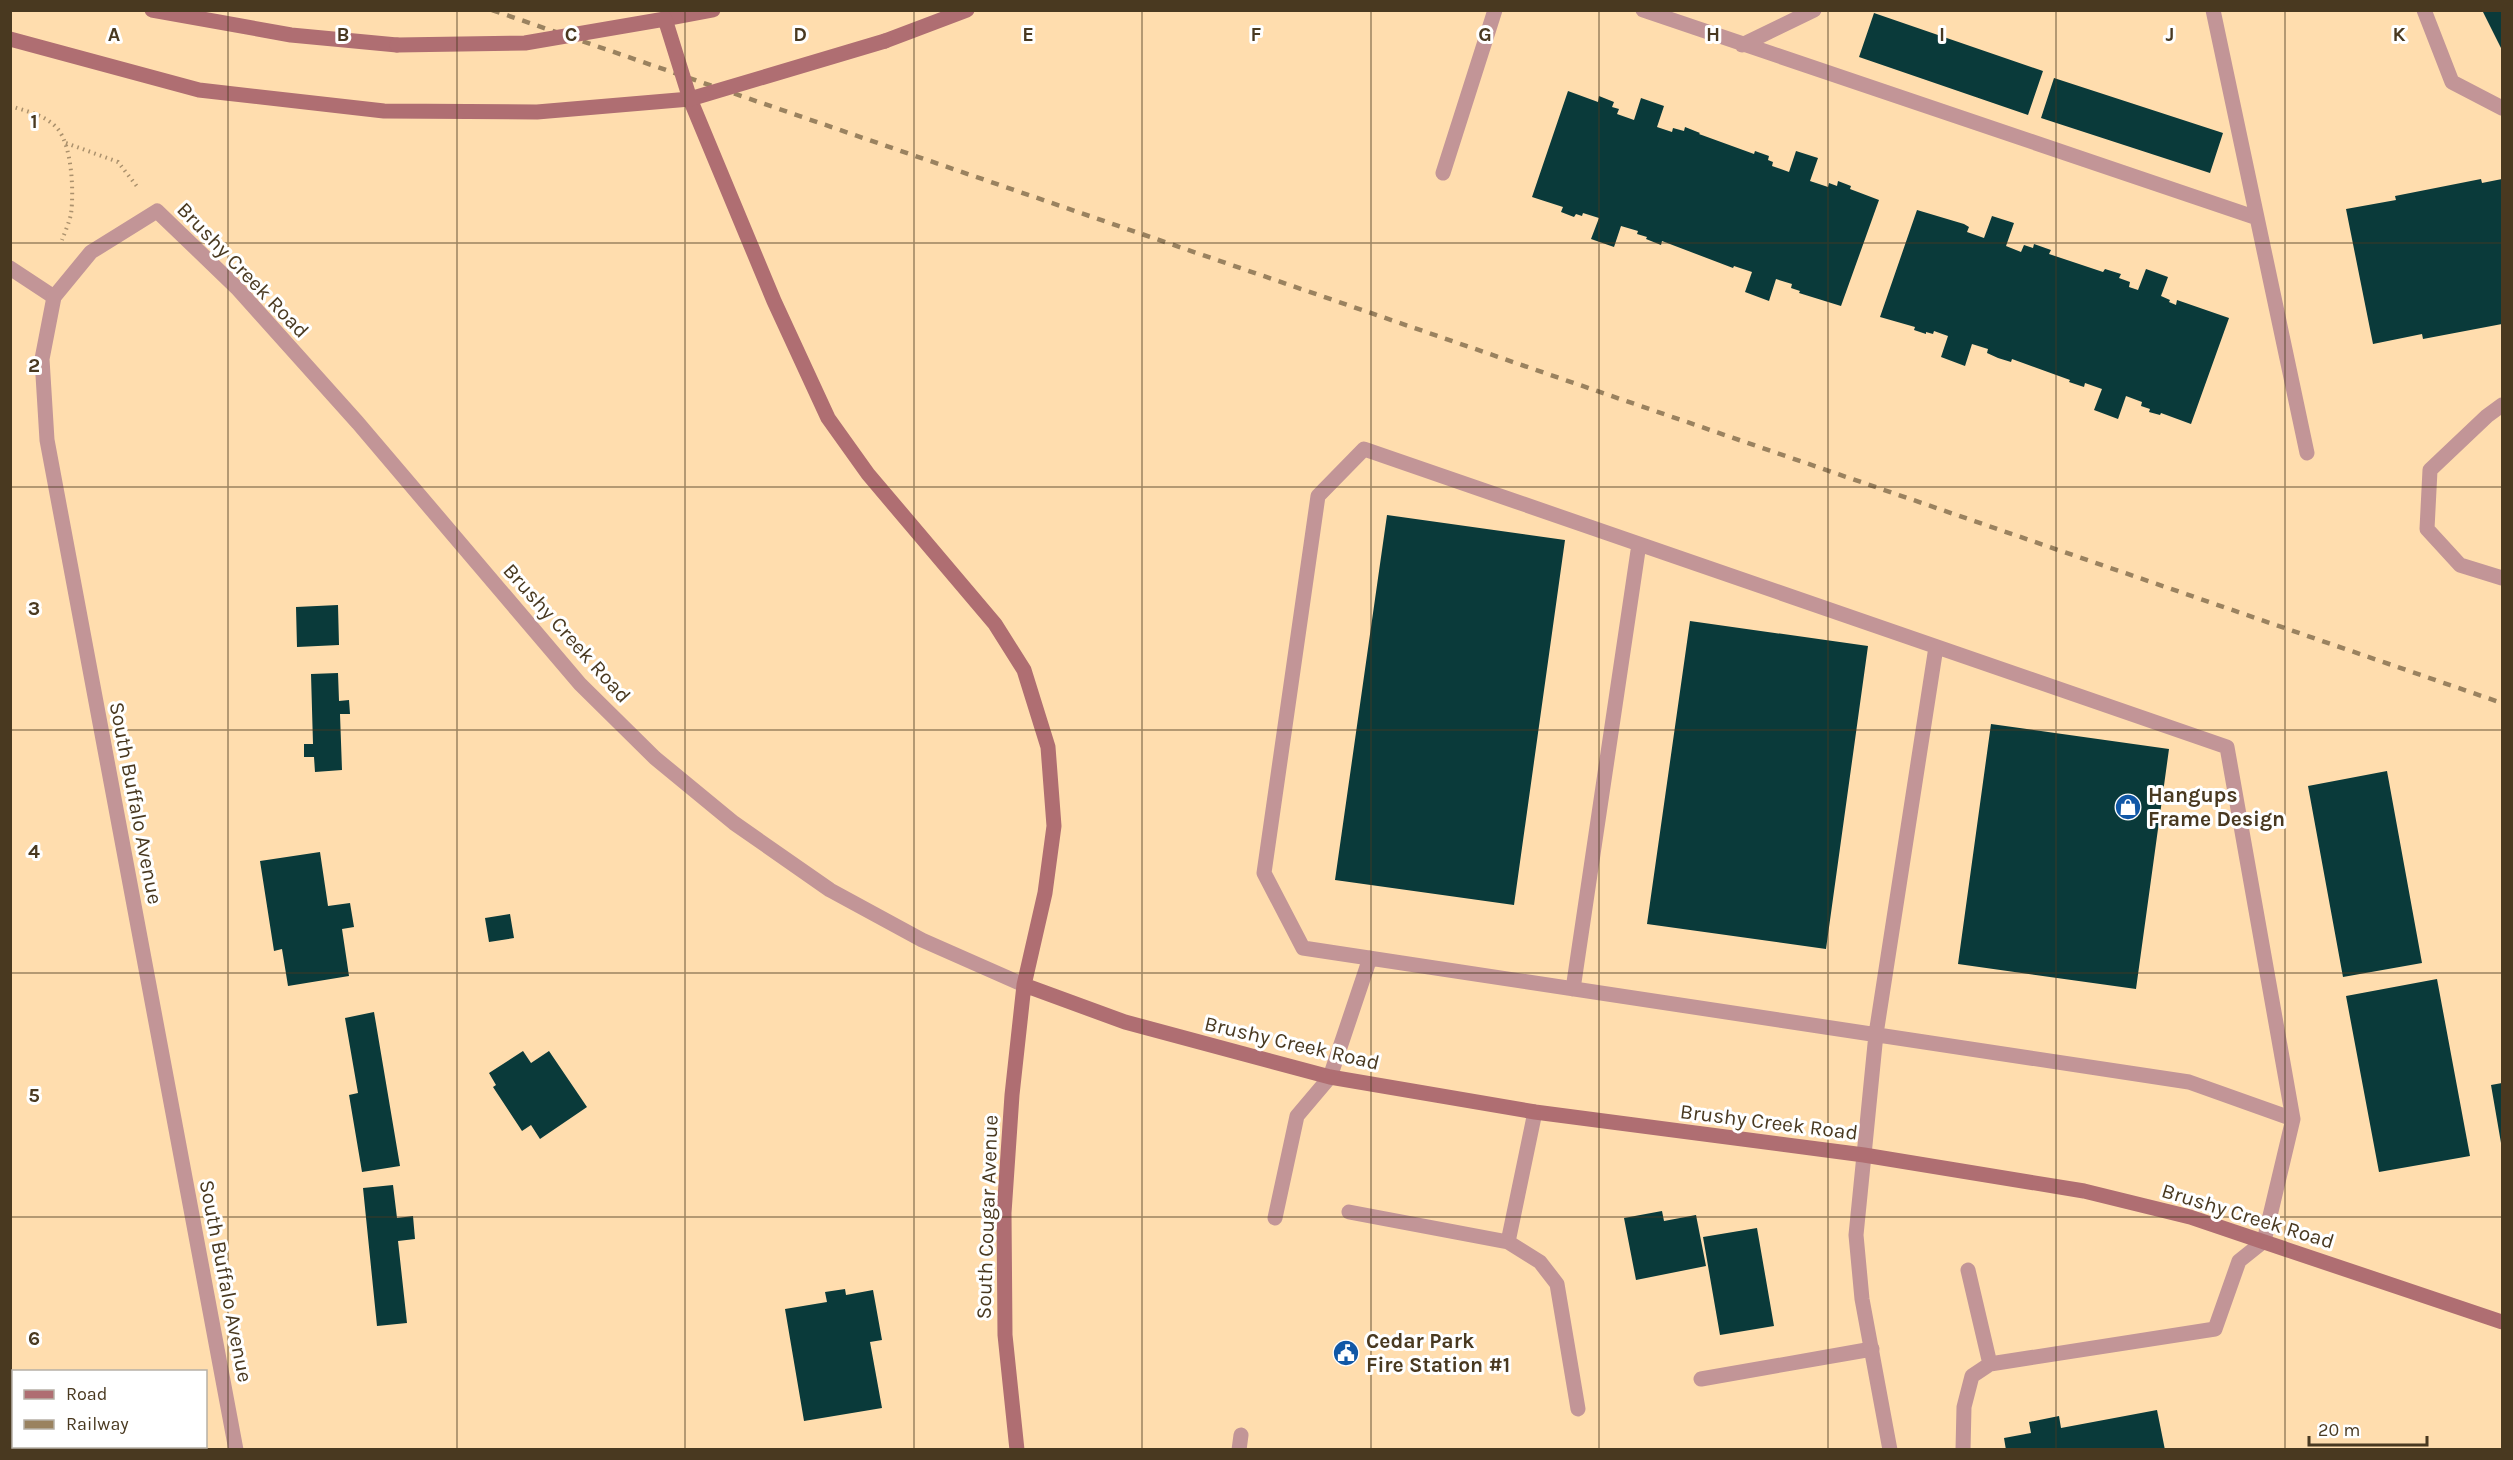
<svg xmlns="http://www.w3.org/2000/svg" width="2513" height="1460" viewBox="0 0 2513 1460" font-family="Karla,sans-serif">
  <style>
    .building { fill: #0a3a3a }
    .lines { fill: none; stroke-linecap: round; stroke-linejoin: round }
    .path { stroke: #ab916d; stroke-width: 4; stroke-dasharray: 1.5 4.5; stroke-linecap: butt }
    .lane { stroke: #c29597; stroke-width: 15 }
    .street { stroke: #c29597; stroke-width: 15 }
    .secondary { stroke: #af6e72; stroke-width: 15 }
    .rail { stroke: #9a825f; stroke-width: 4.5; stroke-dasharray: 8 8; stroke-linecap: butt }
    .secondary-bridge { stroke: #af6e72; stroke-width: 15 }
    .grid { fill: none; stroke: #493920; stroke-width: 1.5; stroke-opacity: 0.55 }
    .labels { text-anchor: middle; stroke-width: 6; stroke-linejoin: round; paint-order: stroke }
    .street-label { font-size: 21px; fill: #493920; stroke: #fff }
    .poi-label { font-size: 21px; font-weight: bold; fill: #493920; stroke: #fff; text-anchor: start }
    .grid-label { font-size: 20px; text-anchor: middle; font-weight: bold; fill: #493920; stroke: #fff; stroke-width: 6; stroke-linejoin: round; paint-order: stroke }
  </style>
  <rect width="100%" height="100%" fill="#ffddae"/>
  <path class="building" d="M2482,10H2502V50Z
    M1874,13L2043,71L2028,115L1859,57Z
    M2054,78L2223,133L2210,173L2041,118Z
    M1568,91L1598,102L1599,96L1614,102L1612,107L1619,109L1617,114L1634,120L1641,98L1664,106L1657,127L1672,132L1673,128L1684,131L1685,127L1700,133L1699,134L1754,154L1755,151L1769,156L1768,160L1773,162L1772,166L1789,172L1796,151L1818,158L1810,181L1828,187L1829,183L1837,186L1838,181L1851,186L1850,189L1879,200L1841,306L1799,293L1800,291L1791,288L1792,284L1776,279L1769,301L1745,292L1752,272L1734,266L1733,268L1662,241L1661,245L1646,239L1647,237L1637,234L1638,231L1621,226L1614,247L1591,239L1599,218L1583,213L1582,216L1576,214L1574,217L1561,212L1563,207L1532,197Z
    M2481,179L2482,183L2502,179V324L2423,339L2422,334L2373,344L2346,209L2396,200L2395,196Z
    M1917,210L1964,224L1969,227L1967,232L1984,238L1992,216L2014,223L2006,246L2021,252L2024,245L2033,248L2034,244L2051,250L2049,254L2103,272L2105,269L2121,274L2119,278L2130,282L2129,287L2138,290L2146,269L2168,277L2161,296L2170,300L2169,302L2176,305L2177,300L2229,318L2191,424L2161,413L2160,415L2149,412L2150,409L2141,406L2142,402L2126,396L2118,419L2094,410L2102,389L2085,383L2084,387L2069,382L2070,380L2012,359L2011,362L1998,358L1987,353L1988,349L1972,344L1965,366L1941,357L1948,336L1934,331L1933,334L1926,332V334L1914,330L1915,327L1880,317Z
    M1387,515L1565,540L1514,905L1335,880Z
    M338,605L339,645L297,647L296,607Z
    M1690,621L1868,646L1826,949L1647,924Z
    M338,673L339,701L349,700L350,714H340L342,770L315,772L314,757H304V744H313L311,674Z
    M1991,724L2169,749L2136,989L1958,964Z
    M2387,771L2422,963L2343,977L2308,786Z
    M320,852L328,906L350,903L354,927L342,929L349,976L288,986L282,949L274,951L260,861Z
    M510,914L514,938L489,942L485,918Z
    M2437,979L2470,1156L2379,1172L2346,996Z
    M374,1012L400,1166L362,1172L349,1095L358,1093L345,1018Z
    M523,1051L531,1063L549,1051L587,1107L540,1139L531,1125L522,1131L493,1087L496,1085L489,1073Z
    M2502,1083V1143H2501L2491,1085Z
    M393,1185L397,1218L413,1216L415,1239L398,1241L407,1323L377,1326L363,1188Z
    M1662,1211L1664,1221L1696,1215L1706,1266L1636,1280L1624,1218Z
    M1757,1228L1774,1326L1720,1335L1703,1237Z
    M845,1289L846,1295L873,1290L882,1340L870,1342L882,1408L804,1421L785,1309L827,1302L825,1292Z
    M2157,1410L2165,1450H2006L2004,1438L2031,1433L2029,1422L2059,1416L2061,1428Z
    M38,1446H56V1450H28Z"/>
  <g class="lines">
    <path class="path" d="M10,106C26,111 45,115 57,128C72,145 74,191 71,214C69,223 65,232 62,240
      M66,143L118,162L139,189"/>
    <path class="lane" d="M1643,10L2257,218
      M2213,10L2307,453
      M2424,10L2452,82L2502,108
      M1742,45L1814,10
      M1443,173L1495,10
      M10,268L54,297
      M2502,405L2487,416L2430,470L2427,529L2460,565L2502,578
      M1573,989L1639,544
      M1535,1112L1508,1242L1540,1262L1557,1284L1578,1409
      M1864,1155L1876,1034L1936,647
      M1349,1212L1508,1242
      M1275,1218L1297,1116L1330,1077L1370,958
      M1968,1270L1990,1364
      M1701,1379L1872,1349
      M1239,1450L1241,1435
      M1963,1450L1964,1407L1972,1376L1990,1364L2215,1329L2239,1261L2264,1241L2293,1119L2227,747L1364,449L1318,496L1264,873L1303,948L2189,1082L2293,1119"/>
    <path class="street" d="M1864,1155L1856,1235L1862,1299L1890,1450
      M236,1450L47,440L42,359L54,297L91,252L157,211L237,288L358,423L580,684L655,758L734,823L830,890L922,940L1024,985"/>
    <path class="secondary" d="M152,10L291,35L397,45
      M665,19L713,10
      M10,39L199,90L384,111L537,112L690,99L774,301L828,418L868,474L995,624L1024,670L1048,747L1054,826L1045,893L1024,985L1012,1095L1004,1213L1005,1335L1017,1450
      M885,41L967,10
      M1024,985L1125,1022L1330,1077L1535,1112L1864,1155L2084,1191L2190,1217L2502,1322"/>
    <path class="rail" d="M492,10L2502,703"/>
    <path class="secondary-bridge" d="M397,45L525,43L665,19L690,99L885,41"/>
  </g>
  <path class="grid" d="M228,10V1450M457,10V1450M685,10V1450M914,10V1450M1142,10V1450M1371,10V1450M1599,10V1450M1828,10V1450M2056,10V1450M2285,10V1450M10,243H2502M10,487H2502M10,730H2502M10,973H2502M10,1217H2502"/>
  <defs>
    <g id="shop-disc" transform="scale(1.35)"><circle r="9.5" fill="#1057a6" stroke="#fff"/><path d="M-5-2.5h2.3a2.7 3.5 0 0 1 5.4 0H5L5.5 6h-11ZM-1.5-2.5h3a1.5 2.3 0 0 0-3 0Z" fill="#fff"/></g>
    <g id="civic-disc" transform="scale(1.35)"><circle r="9.5" fill="#1057a6" stroke="#fff"/><path d="M-.6-6.5H3V-4.5H.6V-3L4-1V1h2V6H-6V1h2V-1L-.6-3ZM-1.2 2.5V6h2.4V2.5Z" fill="#fff"/></g>
  </defs>
  <g fill-rule="evenodd">
    <use href="#shop-disc" x="2128" y="807"/>
    <use href="#civic-disc" x="1346" y="1353"/>
  </g>
  <g class="labels">
    <g class="street-label">
      <text transform="translate(243 270) rotate(46)" y="7">Brushy Creek Road</text>
      <text transform="translate(567 633) rotate(48)" y="7">Brushy Creek Road</text>
      <text transform="translate(136 803) rotate(79)" y="7">South Buffalo Avenue</text>
      <text transform="translate(1292 1043) rotate(13)" y="7">Brushy Creek Road</text>
      <text transform="translate(1769 1122) rotate(7)" y="7">Brushy Creek Road</text>
      <text transform="translate(2248 1216) rotate(17)" y="7">Brushy Creek Road</text>
      <text transform="translate(987 1217) rotate(-88)" y="7">South Cougar Avenue</text>
      <text transform="translate(226 1281) rotate(79)" y="7">South Buffalo Avenue</text>
    </g>
    <g class="poi-label">
      <text x="2148" y="802">Hangups<tspan x="2148" dy="24">Frame Design</tspan></text>
      <text x="1366" y="1348">Cedar Park<tspan x="1366" dy="24">Fire Station #1</tspan></text>
    </g>
  </g>
  <g class="grid-label">
    <text x="114" y="41">A</text>
    <text x="343" y="41">B</text>
    <text x="571" y="41">C</text>
    <text x="800" y="41">D</text>
    <text x="1028" y="41">E</text>
    <text x="1256" y="41">F</text>
    <text x="1485" y="41">G</text>
    <text x="1713" y="41">H</text>
    <text x="1942" y="41">I</text>
    <text x="2170" y="41">J</text>
    <text x="2399" y="41">K</text>
    <text x="34" y="128">1</text>
    <text x="34" y="372">2</text>
    <text x="34" y="615">3</text>
    <text x="34" y="858">4</text>
    <text x="34" y="1102">5</text>
    <text x="34" y="1345">6</text>
  </g>
  <rect width="2513" height="1460" fill="none" stroke="#493920" stroke-width="24"/>
  <rect x="12" y="1370" width="195" height="78" fill="#ffffff" stroke="#b6b0a6" stroke-width="1.5"/>
  <rect x="24" y="1390" width="30" height="9" fill="#af6e72" stroke="#b6b0a6" stroke-width="1.5"/>
  <text x="66" y="1400" font-size="18" fill="#493920">Road</text>
  <rect x="24" y="1420" width="30" height="9" fill="#9a825f" stroke="#b6b0a6" stroke-width="1.5"/>
  <text x="66" y="1430" font-size="18" fill="#493920">Railway</text>
  <path d="M2309 1436v9h118v-9" fill="none" stroke="#493920" stroke-width="3"/>
  <text x="2318" y="1436" font-size="18" fill="#493920" stroke="#ffffff" stroke-width="4.5" paint-order="stroke">20 m</text>
</svg>
